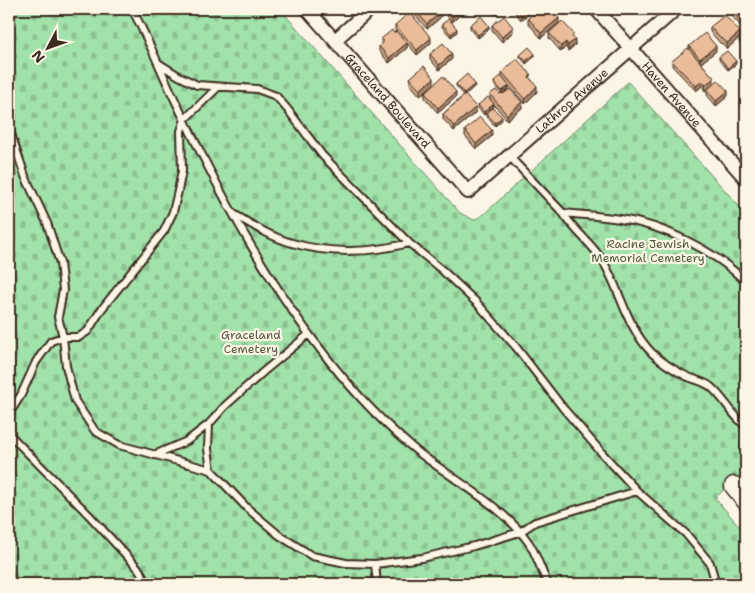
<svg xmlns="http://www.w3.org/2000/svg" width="755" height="593" viewBox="0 0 755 593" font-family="'Shantell Sans',sans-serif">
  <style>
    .cemetery { fill: url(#cemetery-stones); stroke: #6e8664 }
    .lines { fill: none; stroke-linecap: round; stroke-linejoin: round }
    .lane-casing { stroke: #3b2a1e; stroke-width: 10 }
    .street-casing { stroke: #3b2a1e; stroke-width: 16 }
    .secondary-casing { stroke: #3b2a1e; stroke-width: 21 }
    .lane { stroke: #fcf5e5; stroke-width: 6 }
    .street { stroke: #fcf5e5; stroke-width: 12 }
    .secondary { stroke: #fcf5e5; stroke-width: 18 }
    .wall { fill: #c9a284; stroke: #3b2a1e }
    .shaded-wall { fill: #a4846c; stroke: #3b2a1e }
    .building { fill: #eabc9a; stroke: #3b2a1e }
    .labels { text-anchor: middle; stroke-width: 4.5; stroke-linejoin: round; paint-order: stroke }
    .street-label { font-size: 12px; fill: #3b2a1e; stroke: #fcf5e5 }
    .park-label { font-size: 12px; fill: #545841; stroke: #fcf5e5 }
  </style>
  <defs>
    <pattern id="cemetery-stones" width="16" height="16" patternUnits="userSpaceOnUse" patternTransform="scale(1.25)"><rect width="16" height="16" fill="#a1e1aa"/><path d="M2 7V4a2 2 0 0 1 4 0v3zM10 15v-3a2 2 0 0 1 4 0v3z" fill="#8cc192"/></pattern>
  </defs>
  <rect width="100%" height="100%" fill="#fcf5e5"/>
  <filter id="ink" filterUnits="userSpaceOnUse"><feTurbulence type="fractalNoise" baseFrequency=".02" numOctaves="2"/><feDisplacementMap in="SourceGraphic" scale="10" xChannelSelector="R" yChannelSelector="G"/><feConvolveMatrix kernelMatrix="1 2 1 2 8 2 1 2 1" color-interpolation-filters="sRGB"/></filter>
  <g filter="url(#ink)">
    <path class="cemetery" d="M9,9H280L460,213L474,220L484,214L628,82L746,214V470L715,498L746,534V584H9Z"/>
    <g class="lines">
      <g class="lane-casing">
        <path id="lane" d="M132,9C147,37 159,66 172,94C217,188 266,282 331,363C355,393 383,423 413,448C448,477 503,505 529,543C537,555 541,571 548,584
          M158,63L179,76L197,85L257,89L276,96L288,110L322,155L409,243L442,270L477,303L516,347L563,408L601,452L637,491L686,534L710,563L716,584
          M9,128L25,176L47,223L60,263L63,290L58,317L63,337L66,366L75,401L95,431L119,445L211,470
          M509,156L563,213C574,231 593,244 604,263C621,292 627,328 652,353C662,362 674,370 686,376C694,380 704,381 711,387C725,399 733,417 746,426
          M563,213C582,215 601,216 620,219C664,225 715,251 746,282
          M234,214C252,225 271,237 292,243C329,254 371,253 409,243
          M309,334L263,372L225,406L209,424L208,449L211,470L247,508L279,535L312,556L346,563L375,564
          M9,414L21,395L36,362L51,341L63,337H79L88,331L101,310L164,231L173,212L178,191L182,171L181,131L185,119L218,87
          M9,434L88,514L138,568L148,584
          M154,455L187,441L209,424
          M377,584L375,564L422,558L474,546L520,532L535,522L637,491"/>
      </g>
      <g class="street-casing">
        <g id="street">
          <path id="s1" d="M307,9L468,192L676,9"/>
          <path id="s2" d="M596,9L746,179"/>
          <path d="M335,40L370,9"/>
        </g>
      </g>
      <g class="secondary-casing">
        <path id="secondary" d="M734,486L746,501"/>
      </g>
      <use href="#lane" class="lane"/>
      <use href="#street" class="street"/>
      <use href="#secondary" class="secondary"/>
    </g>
    <path class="wall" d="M441,9H466V10L452,22Z
      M490,9H502L495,15Z
      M512,9H535L521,20Z
      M630,9H643L636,15Z
      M746,9V29L744,30L731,15V10Z
      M416,11L441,17L427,29L416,16Z
      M528,18L559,23L541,38L528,23Z
      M442,24L457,32L451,37L442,27Z
      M395,25L431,43L417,55L407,43V48L389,63L379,51V46L381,44V39L394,33L401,37L395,30Z
      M470,25L489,29L478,38L470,28Z
      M492,25L513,32L502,42L492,30Z
      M710,27L740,37L727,49L722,43L721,44L710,32Z
      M549,33L574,39L575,45L568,51L566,47L561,52L549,38Z
      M746,33V51L739,42V40Z
      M689,46L716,51L701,63L714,78L705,91L702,86L696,91L672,66V61L689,50Z
      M430,54L452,59L439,70L430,59Z
      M520,55L535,56L526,64L520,57Z
      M719,57L736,64L728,70L719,60Z
      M502,72L531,79L537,92L525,104L509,86V88L503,94L522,108L507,120L490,100V94H500L501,93L494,84V82L502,77Z
      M410,78L434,84L420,96L410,84Z
      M456,84L475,86L465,95L476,112L454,131L443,119V114L464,95L456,86Z
      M707,90L728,96L716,106L707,95Z
      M425,93L456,97L438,113L425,98Z
      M478,105L494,107L484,115L478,108Z
      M486,113L502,120L495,126L486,116Z
      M465,130L492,136L476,149L465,136Z"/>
    <path class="shaded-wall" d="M461,9H466V10L452,22V17Z
      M500,9H502L495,15V13Z
      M529,9H535L521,20V15Z
      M637,9H643L636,15V10Z
      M441,12V17L427,29V24Z
      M559,18V23L541,38V33Z
      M746,23V29L744,30V25Z
      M489,26V29L478,38V35Z
      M513,27V32L502,42V37Z
      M457,29V32L451,37V34Z
      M740,32V37L727,49V43Z
      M431,38V43L417,55V50Z
      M575,40V45L568,51V45Z
      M566,42V47L561,52V46Z
      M407,43V48L389,63V58Z
      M716,46V51L700,64V59Z
      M452,54V59L439,70V65Z
      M535,54V56L526,64V61Z
      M736,61V64L728,70V68Z
      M434,78V84L420,96V90Z
      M714,78V84L705,91V85Z
      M702,81V86L696,91V86Z
      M475,84V86L464,96V93Z
      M509,86V88L502,94V91Z
      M537,86V92L525,104V99Z
      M728,91V96L716,106V101Z
      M456,92V97L438,113V108Z
      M522,102V108L507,120V115Z
      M494,104V107L484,115V112Z
      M476,107V112L454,131V126Z
      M502,117V120L495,126V123Z
      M492,130V136L476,149V144Z"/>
    <path class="building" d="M418,9H439L441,12L427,24L416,11Z
      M445,9H461L452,17Z
      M492,9H500L495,13Z
      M516,9H529L521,15Z
      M539,9H551L559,18L541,33L528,18Z
      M732,9H746V23L744,25L731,10Z
      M410,12L431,38L417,50L395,25Z
      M725,15L740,32L727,43L722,38L721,39L710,27Z
      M481,16L489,26L478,35L470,25Z
      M504,16L513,27L502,37L492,25Z
      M449,19L457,29L451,34L442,24Z
      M562,21L574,34L572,36L575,40L568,45L566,42L561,46L549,33Z
      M392,30L394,33L396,31L407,43L389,58L379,46L384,42L381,39Z
      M705,33L716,46L700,59L689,46Z
      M746,33V49L739,40Z
      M443,43L452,54L439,65L430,54Z
      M529,47L535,54L526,61L520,55Z
      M688,48L714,78L705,85L702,81L696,86L672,61Z
      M727,51L736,61L728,68L719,57Z
      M517,59L531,75L529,77L537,86L525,99L502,72Z
      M424,66L434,78L420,90L410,78Z
      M467,74L475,84L464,93L456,84Z
      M443,76L456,92L438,108L425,93Z
      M501,76L509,86L502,91L494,82Z
      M718,80L728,91L716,101L707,90Z
      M510,89L522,102L507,115L490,94L496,90L500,94L502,93L503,94Z
      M465,95L476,107L454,126L443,114Z
      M488,97L494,104L484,112L478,105Z
      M493,108L502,117L495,123L486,113Z
      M480,117L492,130L476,144L465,130Z"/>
  </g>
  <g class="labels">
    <g class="street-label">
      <text dy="4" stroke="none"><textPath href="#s2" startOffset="114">Haven Avenue</textPath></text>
      <text dy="4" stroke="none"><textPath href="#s1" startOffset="122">Graceland Boulevard</textPath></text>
      <text dy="4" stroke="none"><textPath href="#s1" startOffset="382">Lathrop Avenue</textPath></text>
    </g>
    <g class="park-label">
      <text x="648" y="248">Racine Jewish<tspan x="648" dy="14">Memorial Cemetery</tspan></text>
      <text x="251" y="339">Graceland<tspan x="251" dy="14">Cemetery</tspan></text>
    </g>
  </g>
  <rect width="755" height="593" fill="none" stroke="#fcf5e5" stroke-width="30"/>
  <rect x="15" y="15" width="725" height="563" fill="none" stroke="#3b2a1e" stroke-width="2" filter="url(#ink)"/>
  <g transform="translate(48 48) rotate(229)" stroke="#fcf5e5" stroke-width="4" paint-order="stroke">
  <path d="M0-4L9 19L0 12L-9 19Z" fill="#3b2a1e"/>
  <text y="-8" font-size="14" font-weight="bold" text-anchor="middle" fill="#3b2a1e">N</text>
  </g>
</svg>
